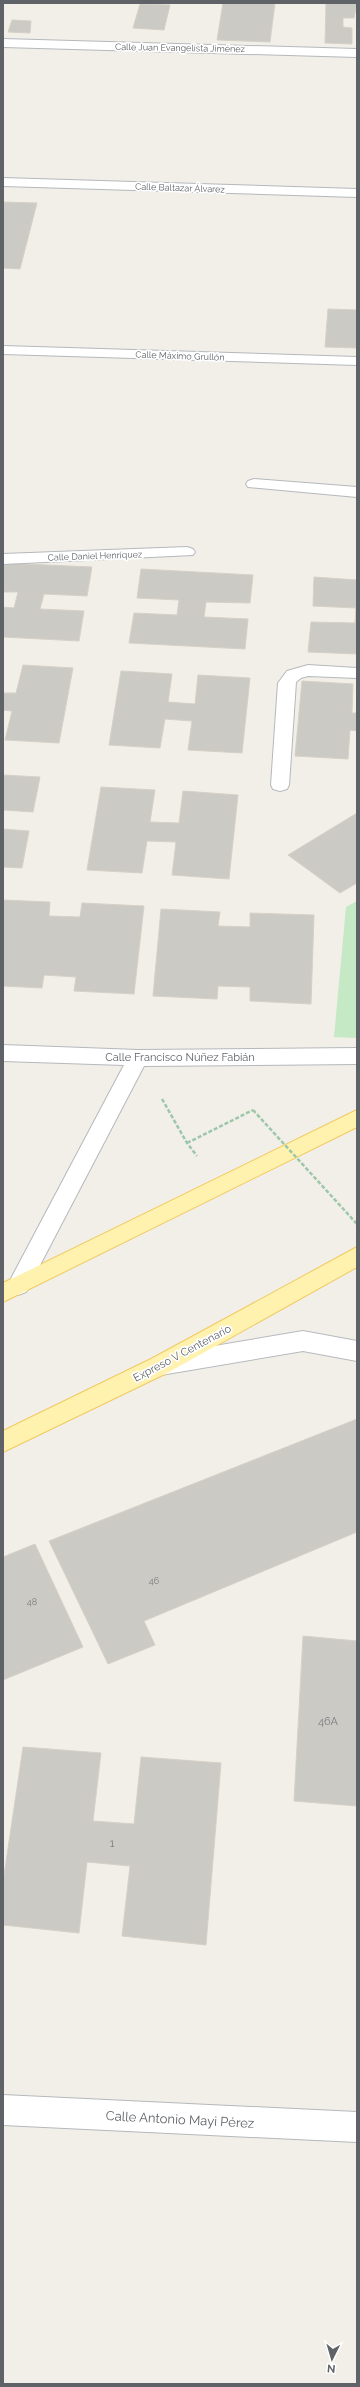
<svg xmlns="http://www.w3.org/2000/svg" width="360" height="2387" viewBox="0 0 360 2387" font-family="Raleway,sans-serif">
  <style>
    .green { fill: #c5e8c5 }
    .building { fill: #cccac5; stroke: #d6d1c6 }
    .lines { fill: none; stroke-linecap: round; stroke-linejoin: round }
    .lane-casing { stroke: #b5b8bc; stroke-width: 2 }
    .street-casing { stroke: #b5b8bc; stroke-width: 2 }
    .secondary-casing { stroke: #b6babf; stroke-width: 2 }
    .primary-casing { stroke: #f2c960; stroke-width: 2 }
    .path { stroke: #9cc7a9; stroke-width: 2.5; stroke-dasharray: 4 2; stroke-linecap: butt }
    .lane { fill: #fff; fill-rule: evenodd }
    .street { fill: #fff; fill-rule: evenodd }
    .secondary { fill: #fff; fill-rule: evenodd }
    .primary { fill: #fff2af; fill-rule: evenodd }
    .path-bridge { stroke: #9cc7a9; stroke-width: 2.5; stroke-dasharray: 4 2; stroke-linecap: butt }
    .labels { text-anchor: middle; stroke-width: 3.5; stroke-linejoin: round; paint-order: stroke }
    .far-street-label { font-size: 9px; fill: #5f6368; stroke: #fff }
    .number-label { font-size: 9px; fill: #7a7d7f }
    .street-label { font-size: 11px; fill: #5f6368; stroke: #fff }
    .near-number-label { font-size: 11px; fill: #7a7d7f }
    .near-street-label { font-size: 13px; fill: #5f6368; stroke: #fff }
  </style>
  <rect width="100%" height="100%" fill="#f1efe8"/>
  <path class="green" d="M357,901V1038L334,1037L346,907Z"/>
  <path class="building" d="M223,3H275L270,42L217,40Z
    M326,3H357L354,18H343V27L352,28V44L325,43Z
    M140,4L170,5L164,30L133,28Z
    M12,20L31,21L30,33L8,32Z
    M3,202L37,203L20,269L3,268Z
    M328,309L357,310V348L325,347Z
    M3,563L92,567L87,596L44,594L40,609L84,611L79,641L3,637V607L14,608L18,592H3Z
    M141,569L253,575L250,603L206,602L204,617L248,619L245,649L129,643L134,613L177,615L179,600L137,598Z
    M314,577L357,580V654L308,652L311,622L355,623L356,608L313,606Z
    M23,665L73,668L59,743L5,740L12,711L3,710V693H16Z
    M121,671L172,674L168,702L195,704L198,675L250,678L242,753L188,750L192,721L165,719L160,748L109,745Z
    M302,681L353,684L352,713H357V731L350,730L348,759L295,756Z
    M3,775L40,777L33,812L3,810Z
    M101,787L155,790L150,822L179,823L183,791L238,795L229,879L172,875L176,842L147,841L142,873L87,870Z
    M357,813V883L340,893L288,855Z
    M3,829L29,831L22,868L3,867Z
    M3,900L50,902L49,916L80,917L82,903L144,906L134,994L74,991L76,977L44,975L42,988L3,986Z
    M161,909L220,912L218,926L250,927V913L314,915L311,1004L250,1001V987L218,986L217,999L153,996Z
    M357,1419V1532L144,1621L155,1645L108,1664L49,1541Z
    M35,1544L83,1647L3,1680V1557Z
    M303,1636L357,1641V1806L294,1801Z
    M23,1747L101,1753L93,1821L134,1824L141,1757L221,1763L206,1945L122,1936L130,1866L87,1862L79,1933L3,1925V1882Z"/>
  <g class="lines">
    <g class="lane-casing">
      <path id="lane" d="M254,479L357,487V497L248,487L246,484L248,481Z"/>
    </g>
    <g class="street-casing">
      <path id="street" d="M3,39L357,49V57L3,47Z
        M3,178L357,189V197L3,186Z
        M3,346L357,357V365L3,354Z
        M187,547L193,549L195,552L193,555L3,564V554Z
        M308,665L357,668V678L308,676L301,678L296,682L289,785L287,789L280,791L273,789L271,785L278,683L287,671Z
        M3,1045L138,1050L357,1048V1064L144,1066L26,1292L18,1295L10,1292L7,1286L124,1065L3,1061Z
        M3,2095L357,2112V2142L3,2125Z"/>
    </g>
    <g class="secondary-casing">
      <path id="secondary" d="M303,1331L357,1341V1361L303,1351L161,1375L153,1372L149,1365L153,1358L161,1355Z"/>
    </g>
    <g class="primary-casing">
      <path id="primary" d="M357,1110V1127L3,1302V1283Z
        M357,1247V1267L169,1372L3,1452V1431L153,1358Z"/>
    </g>
    <path class="path" d="M162,1099L187,1143L197,1156
      M187,1143L253,1110"/>
    <use href="#lane" class="lane"/>
    <use href="#street" class="street"/>
    <use href="#secondary" class="secondary"/>
    <use href="#primary" class="primary"/>
    <path class="path-bridge" d="M253,1110L357,1224"/>
  </g>
  <g class="labels">
    <g class="far-street-label">
      <text transform="translate(180 48) rotate(1)" y="3">Calle Juan Evangelista Jiménez</text>
      <text transform="translate(180 188) rotate(2)" y="3">Calle Baltazar Álvarez</text>
      <text transform="translate(180 356) rotate(2)" y="3">Calle Máximo Grullón</text>
      <text transform="translate(95 556) rotate(-2)" y="3">Calle Daniel Henríquez</text>
    </g>
    <g class="number-label">
      <text x="154" y="1584">46</text>
      <text x="32" y="1605">48</text>
    </g>
    <g class="street-label">
      <text x="180" y="1061">Calle Francisco Núñez Fabián</text>
      <text transform="translate(182 1353) rotate(-28)" y="4">Expreso V Centenario</text>
    </g>
    <g class="near-number-label">
      <text x="328" y="1725">46A</text>
      <text x="112" y="1847">1</text>
    </g>
    <g class="near-street-label">
      <text transform="translate(180 2119) rotate(3)" y="5">Calle Antonio Mayi Pérez</text>
    </g>
  </g>
  <rect width="360" height="2387" fill="none" stroke="#5f6368" stroke-width="8"/>
  <g transform="translate(332 2359) rotate(185)" stroke="#ffffff" stroke-width="3" paint-order="stroke">
  <path d="M0-3L7 15L0 10L-7 15Z" fill="#5f6368"/>
  <text y="-6" font-size="11" font-weight="bold" text-anchor="middle" fill="#5f6368">N</text>
  </g>
</svg>
